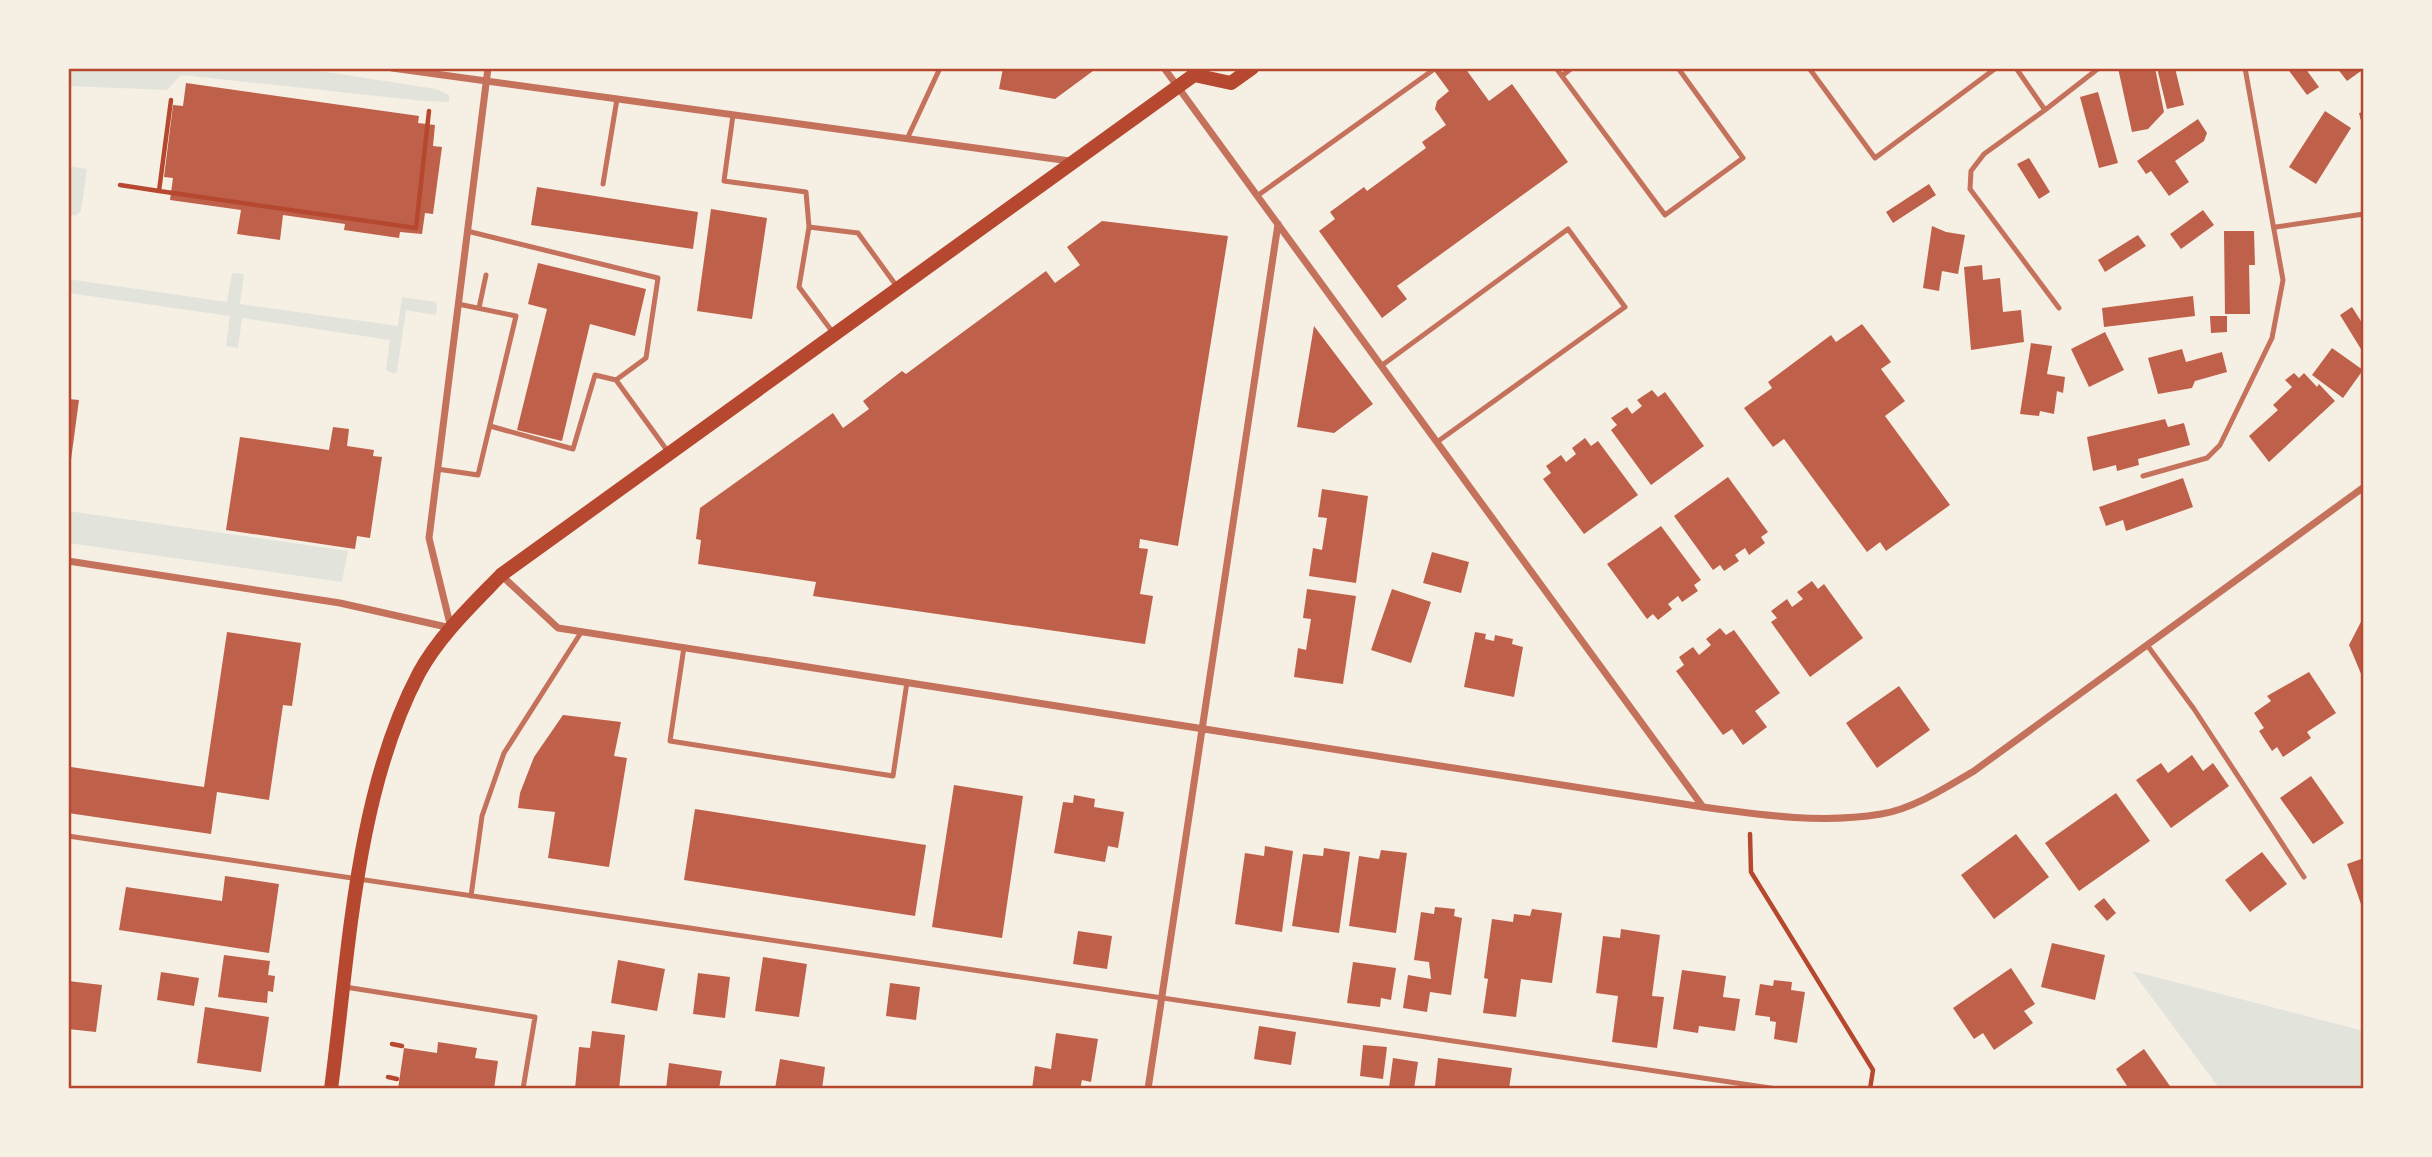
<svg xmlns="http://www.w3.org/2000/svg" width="2432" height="1157" viewBox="0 0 2432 1157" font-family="Manrope,sans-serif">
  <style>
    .green { fill: #e2e4dc }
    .building { fill: #bf614a }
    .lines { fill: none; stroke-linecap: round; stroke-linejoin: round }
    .path { stroke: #b5482f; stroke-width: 4.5 }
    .service { stroke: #c5725c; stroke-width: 5 }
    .minor { stroke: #c5725c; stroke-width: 7 }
    .secondary { stroke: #b5482f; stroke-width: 14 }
    .neatline { fill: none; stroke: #b5482f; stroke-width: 2.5 }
  </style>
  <rect width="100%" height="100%" fill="#f6efe4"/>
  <path class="green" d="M68,68H275L334,73L436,89L449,95V102L424,101L181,75L167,90L68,86Z
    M68,166L87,169L81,211L75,216L68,213Z
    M232,273L244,274L240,304L398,326L402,297L436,302L437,311L435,315L406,310L397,372L394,374L386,370L390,340L242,318L238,348L226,346L230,316L68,293V279L227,302Z
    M68,511L348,551L342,582L68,543Z
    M2132,971L2364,1031V1089H2220Z"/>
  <path class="building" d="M1003,68H1097L1055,99L999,89Z
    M1432,68H1465L1489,101L1512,84L1568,162L1397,286L1407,299L1382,318L1319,231L1335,219L1330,212L1364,187L1367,191L1426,148L1422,142L1446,125L1435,109L1437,101L1449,91Z
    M2118,68H2155L2164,112L2148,129L2132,132Z
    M2157,68H2175L2184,105L2167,109Z
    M2287,68H2305L2319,87L2307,95Z
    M2337,68H2359L2361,71L2347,81Z
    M186,83L419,116L418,123L435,125L433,146L442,147L433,214L425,213L422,234L400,232L399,238L344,230L345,224L283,215L280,240L237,234L241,210L170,200L173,178L164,177L173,105L183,106Z
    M2098,92L2118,163L2099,168L2080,97Z
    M2325,111L2351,128L2316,184L2289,167Z
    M2364,112V129H2363L2359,113Z
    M2198,119L2207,133L2204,141L2175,161L2189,182L2169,196L2151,171L2146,174L2137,161Z
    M2029,158L2050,192L2039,199L2017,164Z
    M1929,184L1936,195L1893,223L1886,212Z
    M537,187L698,212L693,249L531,225Z
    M711,209L767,218L752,319L697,311Z
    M2203,210L2214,225L2181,249L2170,234Z
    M1102,221L1228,236L1178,546L1140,539L1139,548L1148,549L1140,594L1153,596L1145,644L813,596L816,582L698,564L701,540L696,539L700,508L833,413L843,428L869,409L863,401L902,371L906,374L1046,271L1055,283L1080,265L1067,247Z
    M1932,226L1946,232L1965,235L1958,274L1942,271L1939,291L1923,288Z
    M2224,231H2254L2255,265H2249L2250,314H2225Z
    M2138,235L2146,246L2105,272L2098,260Z
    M538,263L646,289L635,336L590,324L562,441L517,430L547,309L528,304Z
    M1982,265L1983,280L2000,278L2003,312L2021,310L2024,342L1971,350L1964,267Z
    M2193,296L2195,316L2104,327L2102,308Z
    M2352,307L2364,326V354L2340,315Z
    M2210,316H2227V332L2211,333Z
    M1862,324L1891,362L1881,369L1905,401L1885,416L1950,505L1886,551L1880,542L1867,552L1784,439L1773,447L1744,408L1772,388L1768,382L1831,335L1836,342Z
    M1314,326L1373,404L1334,433L1297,427Z
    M2105,332L2124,370L2089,387L2071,349Z
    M2031,343L2052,346L2047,374L2065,377L2063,393L2057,391L2054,414L2040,411L2039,416L2020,414Z
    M2332,348L2363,370L2343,398L2312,375Z
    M2182,349L2186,362L2222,352L2227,372L2195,381L2192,388L2158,394L2148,358Z
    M2294,373L2299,378L2304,373L2317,387L2319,384L2335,401L2269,462L2249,436L2278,410L2273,405L2292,387L2285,380Z
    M1652,390L1658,397L1665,392L1704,446L1651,485L1611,430L1617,425L1611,418L1627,407L1632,414L1642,406L1637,400Z
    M68,399L79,400L70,467H68Z
    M2165,419L2168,427L2184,423L2190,445L2138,459L2139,465L2117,471L2116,465L2093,471L2087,437Z
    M333,427L349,429L347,446L374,450L373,456L382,457L370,538L357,536L355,549L226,530L240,437L329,450Z
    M1585,438L1591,446L1598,441L1638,495L1584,534L1543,479L1551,473L1546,466L1561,455L1566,462L1576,454L1572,448Z
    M1728,477L1768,532L1761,537L1765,543L1749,555L1745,548L1735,555L1739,561L1724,571L1720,565L1713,570L1674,516Z
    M2183,478L2193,507L2126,531L2123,520L2106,526L2099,507Z
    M1322,489L1368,496L1356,583L1309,576L1313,548L1322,550L1327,518L1318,517Z
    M1661,526L1701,580L1694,585L1698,591L1682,602L1678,596L1668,604L1672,609L1658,620L1653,614L1647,619L1607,564Z
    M1432,552L1469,562L1461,593L1423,583Z
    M1812,581L1818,589L1824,584L1863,638L1810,677L1771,622L1777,618L1771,611L1787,599L1792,607L1803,599L1797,592Z
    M1307,589L1356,596L1343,684L1294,677L1298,648L1306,650L1311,619L1303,618Z
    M1392,589L1431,602L1411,663L1371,650Z
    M2364,616V681L2349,645Z
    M1720,628L1726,635L1734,630L1780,693L1755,711L1767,727L1743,745L1732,729L1723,735L1676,671L1684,665L1679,657L1693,647L1699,655L1711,645L1706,639Z
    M227,632L301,643L292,706L283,705L269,800L217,792L211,834L68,813L71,767L204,787Z
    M1475,632L1486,634L1485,639L1494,641L1495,635L1513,639L1512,644L1523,647L1514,697L1464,687Z
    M2309,672L2336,713L2307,732L2311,738L2283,757L2277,747L2272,751L2259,731L2264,728L2254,713L2271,701L2267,696Z
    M1899,686L1930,730L1877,768L1846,723Z
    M563,715L621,722L614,756L627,758L609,867L548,858L555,812L518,808L520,793L534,757Z
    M2192,755L2203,771L2213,763L2229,786L2171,828L2136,780L2161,763L2168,773Z
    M2311,776L2344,823L2313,844L2280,798Z
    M954,785L1023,796L1002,938L932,927Z
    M2116,793L2150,841L2079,891L2045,843Z
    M1074,795L1095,799L1094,807L1124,812L1118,848L1108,846L1105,862L1054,853L1063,802L1073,803Z
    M695,809L926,845L915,916L684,880Z
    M2016,834L2049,877L1994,919L1961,875Z
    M1265,846L1293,851L1282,932L1235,924L1245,853L1264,856Z
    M1324,848L1350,852L1339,933L1292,926L1303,854L1323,856Z
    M1381,850L1407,853L1396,933L1349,926L1359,856L1379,859Z
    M2262,852L2287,884L2250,912L2225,880Z
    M2364,858V906L2362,907L2347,864Z
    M225,876L279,884L269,953L119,930L126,887L222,901Z
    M2104,898L2116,913L2107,921L2094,906Z
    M1435,907L1455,909L1454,916L1462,918L1451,995L1430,992L1427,1012L1403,1008L1408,975L1431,979L1429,962L1414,960L1421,912L1434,914Z
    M1532,909L1562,913L1552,983L1521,979L1516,1017L1483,1013L1488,979L1484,978L1492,919L1513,922L1514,914L1530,916Z
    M1621,929L1660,935L1652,996L1664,997L1657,1048L1612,1042L1618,996L1596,993L1603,936L1620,938Z
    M1078,931L1112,936L1107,969L1073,964Z
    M2052,943L2105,955L2095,1000L2041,987Z
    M224,955L270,961L268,975L275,976L273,992L268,991L267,1003L218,997Z
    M763,957L807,964L799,1017L755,1011Z
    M618,960L665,969L657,1011L611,1003Z
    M1353,962L1396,968L1391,1000L1381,998L1380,1007L1347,1003Z
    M2011,968L2035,1004L2024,1011L2033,1023L1994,1050L1983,1033L1974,1039L1953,1008Z
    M1682,970L1726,976L1723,997L1740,999L1735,1031L1699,1026L1698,1033L1673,1029Z
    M161,972L199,978L194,1006L157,1000Z
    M698,973L730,977L725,1018L693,1014Z
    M1774,980L1792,982L1791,990L1805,992L1797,1043L1774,1039L1776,1022L1770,1021V1017L1755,1015L1760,984L1773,986Z
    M68,981L102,985L96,1032L68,1029Z
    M890,983L920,987L916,1020L886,1016Z
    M205,1007L269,1017L261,1072L197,1063Z
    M1259,1026L1296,1032L1291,1065L1254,1059Z
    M592,1031L625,1035L619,1089H575L579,1047L590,1048Z
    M1056,1033L1098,1039L1091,1082L1082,1080L1080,1089H1032L1035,1066L1051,1069Z
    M438,1042L477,1048L475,1058L498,1061L494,1089H398L404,1048L437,1053Z
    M1363,1045L1387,1047L1383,1079L1360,1076Z
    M2144,1049L2172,1089H2129L2116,1069Z
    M1393,1058L1418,1062L1414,1089L1389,1088Z
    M1438,1058L1512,1068L1509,1089H1441L1435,1086Z
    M780,1059L825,1067L822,1089H775Z
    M669,1063L722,1071L719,1089H666Z"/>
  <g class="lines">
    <path class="path" d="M171,100L159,191L416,228L429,111
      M120,185L159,191
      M1750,834L1751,872L1873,1070L1870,1089
      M392,1044L402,1046
      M388,1077L397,1079"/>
    <path class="service" d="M1556,68L1665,215L1743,158L1678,68
      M1809,68L1875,158L1996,68
      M2016,68L2045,110L1984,154L1971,171L1970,189L2059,308
      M1563,75L1572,68
      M2045,110L2099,68
      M733,115L724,181L806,192L809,227L858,233L898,288
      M907,139L940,68
      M603,184L617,99
      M1257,196L1433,70
      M809,227L799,287L834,334
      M2276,227L2364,214
      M467,231L658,278L646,358L616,380L595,375L573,449L490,426
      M479,308L486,275
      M1381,366L1568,229L1625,307L1437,442
      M616,380L669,453
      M437,469L478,475L516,316L458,304
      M2143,476L2207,458L2220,445L2272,338L2283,280L2245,68
      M2147,645L2194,709L2304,877
      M684,647L670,741L893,776L907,682
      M68,836L1777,1089
      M471,896L482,816L504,753L582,631
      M345,987L535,1017L523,1089"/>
    <path class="minor" d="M392,68L1070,161
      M1164,68L1703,807
      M68,561L340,603L451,628L429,538L488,68
      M501,575L558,628L1703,807C1761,815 1822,824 1881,814C1913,809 1947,787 1974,771L2364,487
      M1148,1089L1278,224"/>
    <path class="secondary" d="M1194,75L1231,83L1252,68
      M331,1089C349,954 355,794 419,673C439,636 472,605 501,575L1194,75L1195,68"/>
  </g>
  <rect width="2432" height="1157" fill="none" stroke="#f6efe4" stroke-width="140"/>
  <rect x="70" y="70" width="2292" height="1017" class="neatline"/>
</svg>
